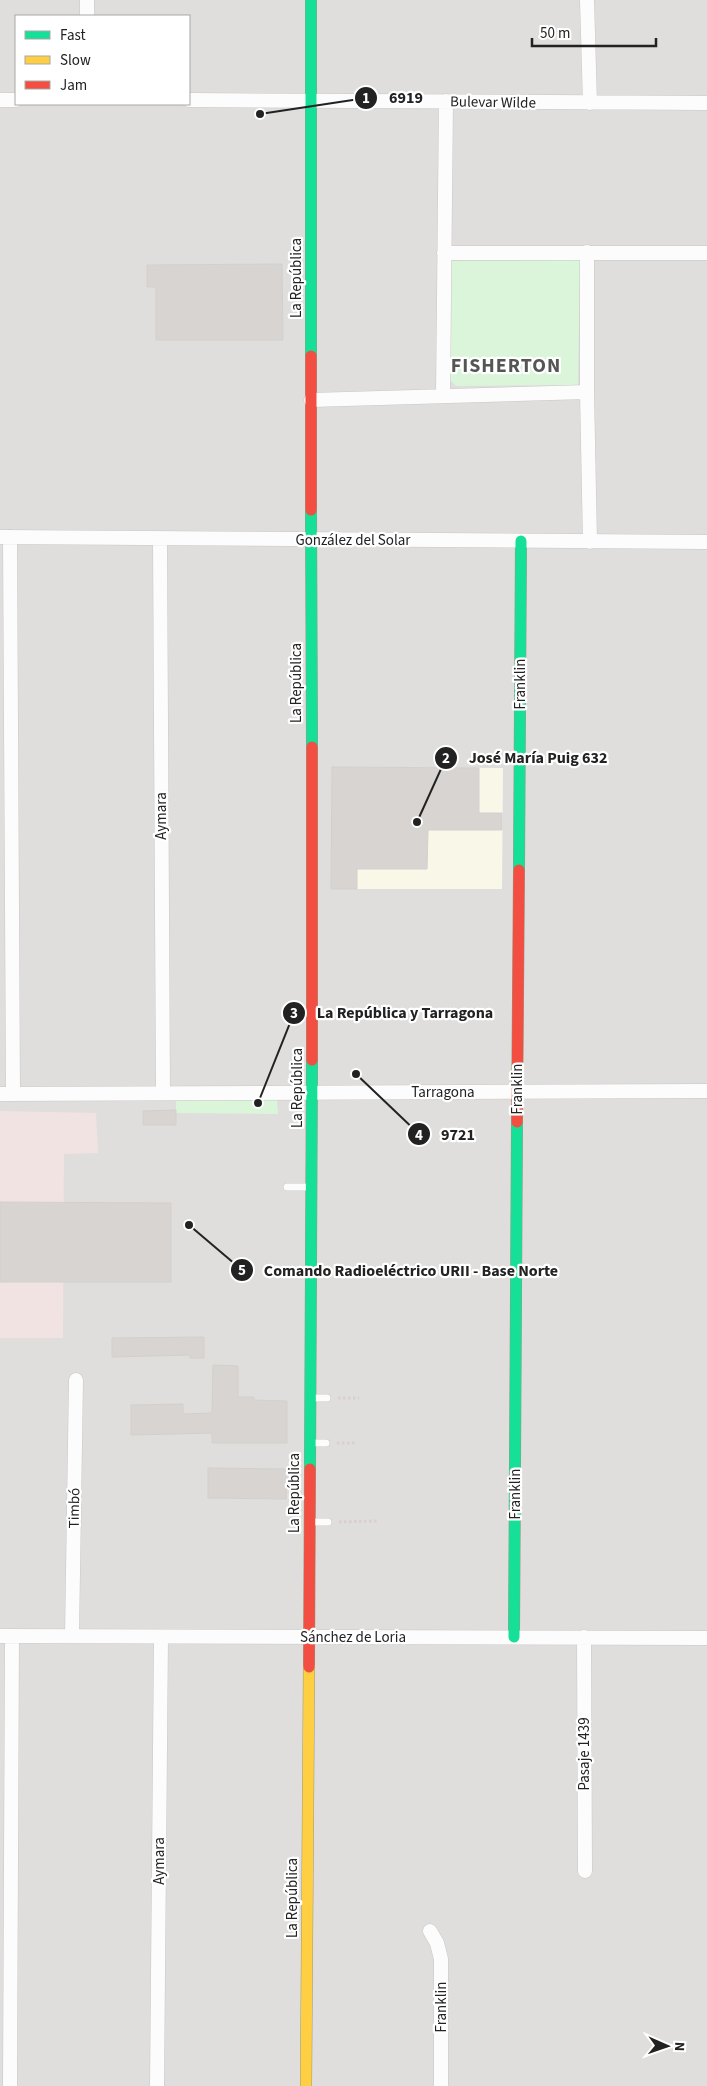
<svg xmlns="http://www.w3.org/2000/svg" width="707" height="2086" viewBox="0 0 707 2086" font-family="'Source Sans 3',sans-serif">
  <style>
    .residential { fill: #dfdedc; fill-rule: evenodd }
    .commercial { fill: #f1e3e1 }
    .education { fill: #f8f7e8 }
    .park { fill: #daf5da }
    .building { fill: #d7d4d2; stroke: #d3d0cc }
    .lines { fill: none; stroke-linecap: round; stroke-linejoin: round }
    .lane-casing { stroke: #c9c8c7; stroke-width: 8 }
    .street-casing { stroke: #c9c8c7; stroke-width: 15 }
    .fast-casing { stroke: #999a82; stroke-width: 12 }
    .slow-casing { stroke: #999a82; stroke-width: 12 }
    .jam-casing { stroke: #999a82; stroke-width: 12 }
    .path { stroke: #dccecd; stroke-width: 3; stroke-dasharray: 2.5 2.5; stroke-linecap: butt }
    .lane { stroke: #fdfcfc; stroke-width: 7 }
    .street { stroke: #fdfcfc; stroke-width: 14 }
    .fast { stroke: #16e098; stroke-width: 11 }
    .slow { stroke: #ffcf43; stroke-width: 11 }
    .jam { stroke: #f24e42; stroke-width: 11 }
    .labels { text-anchor: middle; stroke-width: 4.5; stroke-linejoin: round; paint-order: stroke }
    .street-label { font-size: 15px; fill: #222; stroke: #fff }
    .district-label { font-size: 20px; font-weight: bold; letter-spacing: 1px; fill: #555; stroke: #fff }
    .leader { fill: none; stroke: #222; stroke-width: 2 }
    .callout-dot { fill: #222; stroke: #fff; stroke-width: 2 }
    .mark-label { font-size: 15px; text-anchor: middle; font-weight: bold; fill: #fff }
    .callout-label { font-size: 16px; text-anchor: middle; font-weight: bold; fill: #222; stroke: #fff; stroke-width: 4.5; stroke-linejoin: round; paint-order: stroke }
  </style>
  <rect width="100%" height="100%" fill="#f0eeeb"/>
  <path class="residential" d="M0,0H707V2086H0ZM16,16H189V104H16Z"/>
  <path class="commercial" d="M0,1111L96,1113L98,1153L64,1154L63,1338H0Z"/>
  <path class="education" d="M332,767L503,768L502,889H331Z"/>
  <path class="park" d="M580,260L578,385L456,386L449,379L451,261Z
    M277,1100L278,1114L176,1113V1101Z"/>
  <path class="building" d="M282,264L283,340H156V287H147V265Z
    M332,767L479,768V813H502V830H428L427,869H357V889H331Z
    M176,1110V1125H143V1111Z
    M0,1202L171,1203V1282H0Z
    M204,1337V1358H190V1355L112,1357V1338Z
    M213,1365L238,1366V1397H254V1400L287,1401V1443H212V1433L131,1435V1405L183,1404V1414L212,1413Z
    M208,1468L287,1469L286,1499L208,1498Z"/>
  <g class="lines">
    <g class="lane-casing">
      <path id="lane" d="M287,1187H311
        M310,1398H327
        M310,1443H326
        M309,1522H328"/>
    </g>
    <g class="street-casing">
      <path id="street" d="M587,0L590,103
        M87,16V0
        M0,100H16
        M189,100L707,103
        M587,252V392
        M444,253H707
        M443,395L446,101
        M311,400L587,392L590,542
        M0,537L707,542
        M10,537L13,1093
        M160,539L163,1093
        M0,1094L707,1091
        M0,1636L707,1638
        M72,1636L76,1380
        M584,1637L585,1871
        M430,1931L437,1943L441,1959V2086
        M10,2086L12,1636
        M157,2086L161,1637"/>
    </g>
    <g class="fast-casing">
      <path id="fast" d="M311,0V356
        M311,510L312,747
        M519,870L521,541
        M310,1469L312,1060
        M514,1637L517,1122"/>
    </g>
    <g class="slow-casing">
      <path id="slow" d="M306,2086L309,1667"/>
    </g>
    <g class="jam-casing">
      <path id="jam" d="M311,356V510
        M312,747V1060
        M517,1122L519,870
        M309,1667L310,1469"/>
    </g>
    <path class="path" d="M338,1398H359
      M337,1443H355
      M339,1522L377,1521"/>
    <use href="#lane" class="lane"/>
    <use href="#street" class="street"/>
    <use href="#fast" class="fast"/>
    <use href="#slow" class="slow"/>
    <use href="#jam" class="jam"/>
  </g>
  <g class="labels">
    <g class="street-label">
      <text transform="translate(493 102) rotate(1)" y="5">Bulevar Wilde</text>
      <text transform="translate(296 278) rotate(-90)" y="5">La República</text>
      <text x="353" y="545">González del Solar</text>
      <text transform="translate(296 683) rotate(-90)" y="5">La República</text>
      <text transform="translate(520 684) rotate(-90)" y="5">Franklin</text>
      <text transform="translate(161 816) rotate(-90)" y="5">Aymara</text>
      <text transform="translate(297 1088) rotate(-90)" y="5">La República</text>
      <text transform="translate(517 1089) rotate(-90)" y="5">Franklin</text>
      <text x="443" y="1097">Tarragona</text>
      <text transform="translate(294 1493) rotate(-90)" y="5">La República</text>
      <text transform="translate(515 1494) rotate(-90)" y="5">Franklin</text>
      <text transform="translate(74 1508) rotate(-89)" y="5">Timbó</text>
      <text x="353" y="1642">Sánchez de Loria</text>
      <text transform="translate(584 1754) rotate(-90)" y="5">Pasaje 1439</text>
      <text transform="translate(159 1861) rotate(-90)" y="5">Aymara</text>
      <text transform="translate(292 1898) rotate(-90)" y="5">La República</text>
      <text transform="translate(441 2007) rotate(-90)" y="5">Franklin</text>
    </g>
    <g class="district-label">
      <text x="506" y="372">FISHERTON</text>
    </g>
  </g>
  <path class="leader" d="M260 114L366 98M417 822L446 758M258 1103L294 1013M356 1074L419 1134M189 1225L242 1270"/>
  <g class="callout-dot">
    <circle cx="260" cy="114" r="5"/>
    <circle cx="417" cy="822" r="5"/>
    <circle cx="258" cy="1103" r="5"/>
    <circle cx="356" cy="1074" r="5"/>
    <circle cx="189" cy="1225" r="5"/>
    <circle cx="366" cy="98" r="12"/>
    <circle cx="446" cy="758" r="12"/>
    <circle cx="294" cy="1013" r="12"/>
    <circle cx="419" cy="1134" r="12"/>
    <circle cx="242" cy="1270" r="12"/>
  </g>
  <g class="mark-label">
    <text x="366" y="103">1</text>
    <text x="446" y="763">2</text>
    <text x="294" y="1018">3</text>
    <text x="419" y="1140">4</text>
    <text x="242" y="1275">5</text>
  </g>
  <g class="callout-label">
    <text x="406" y="103">6919</text>
    <text x="538" y="763">José María Puig 632</text>
    <text x="405" y="1018">La República y Tarragona</text>
    <text x="458" y="1140">9721</text>
    <text x="411" y="1276">Comando Radioeléctrico URII - Base Norte</text>
  </g>
  <rect x="15" y="15" width="175" height="90" fill="#ffffff" stroke="#a7a7a7"/>
  <rect x="25" y="31" width="25" height="8" fill="#16e098" stroke="#a7a7a7"/>
  <text x="60" y="40" font-size="15" fill="#222222">Fast</text>
  <rect x="25" y="56" width="25" height="8" fill="#ffcf43" stroke="#a7a7a7"/>
  <text x="60" y="65" font-size="15" fill="#222222">Slow</text>
  <rect x="25" y="81" width="25" height="8" fill="#f24e42" stroke="#a7a7a7"/>
  <text x="60" y="90" font-size="15" fill="#222222">Jam</text>
  <g transform="translate(667 2046) rotate(92)" stroke="#ffffff" stroke-width="4" paint-order="stroke">
  <path d="M0-4L9 19L0 12L-9 19Z" fill="#222222"/>
  <text y="-8" font-size="14" font-weight="bold" text-anchor="middle" fill="#222222">N</text>
  </g>
  <path d="M532 38v8h124v-8" fill="none" stroke="#222222" stroke-width="2.5"/>
  <text x="540" y="38" font-size="15" fill="#222222" stroke="#ffffff" stroke-width="4" paint-order="stroke">50 m</text>
</svg>
